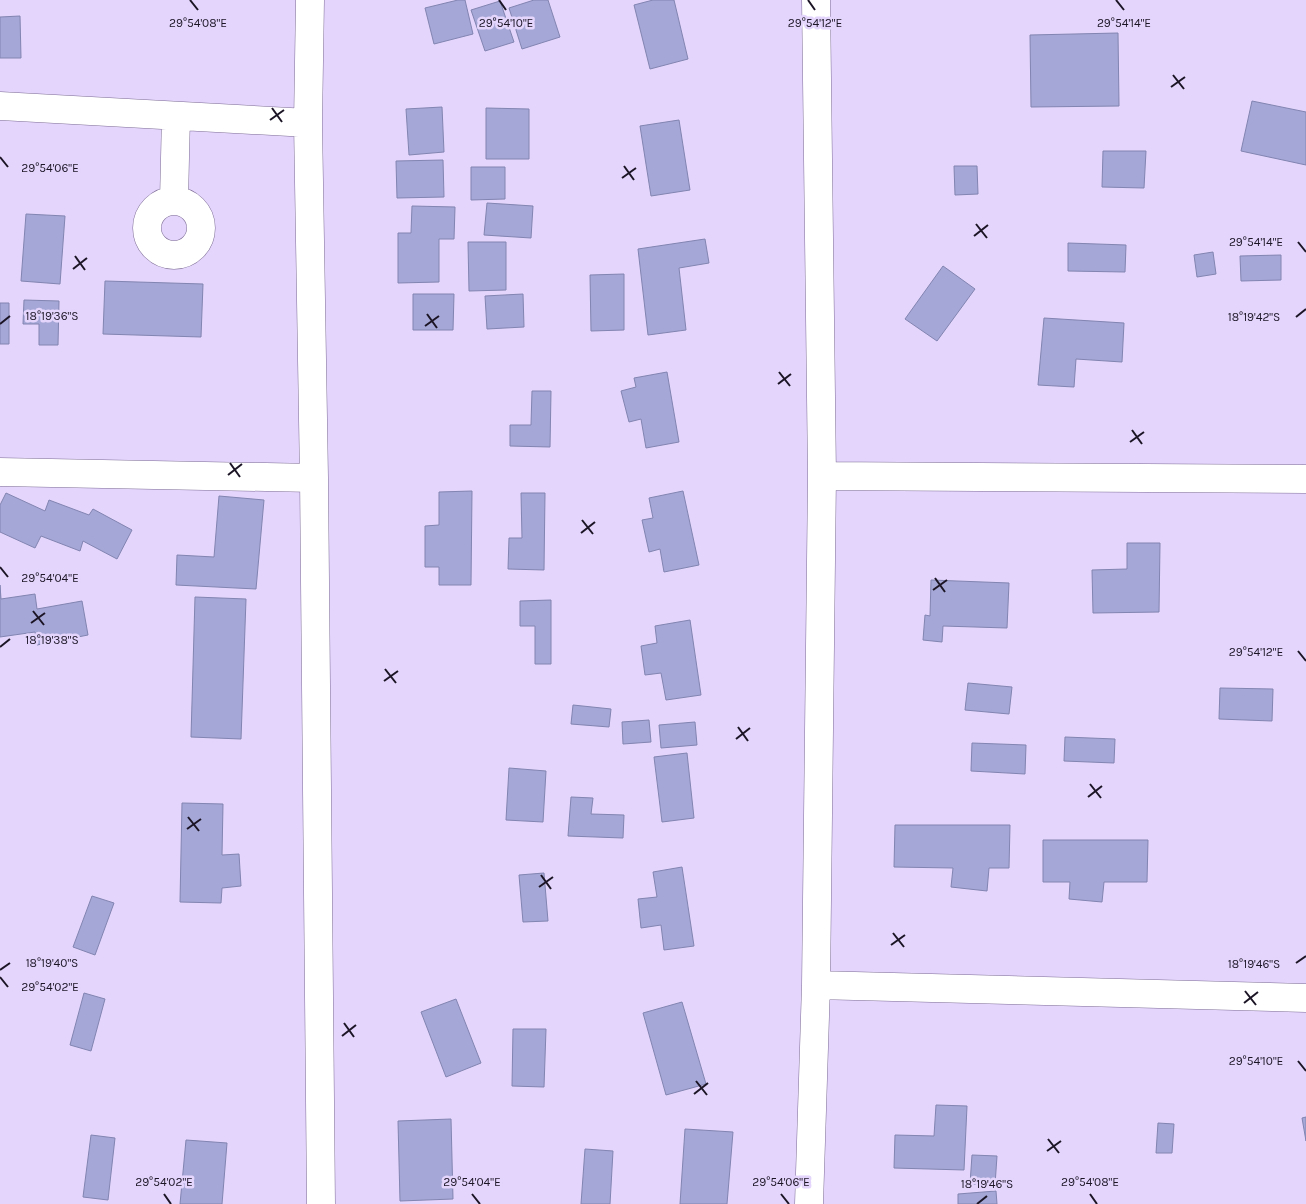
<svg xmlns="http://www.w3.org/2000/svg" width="1306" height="1204" viewBox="0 0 1306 1204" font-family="Karla,sans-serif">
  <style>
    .building { fill: #a5a7d6; stroke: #8284b1 }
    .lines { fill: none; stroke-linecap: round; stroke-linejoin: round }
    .minor-casing { stroke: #7e6d97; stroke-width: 29 }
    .minor { stroke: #fff; stroke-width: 28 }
    .ticks { fill: none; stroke: #1c1526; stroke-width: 2 }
    .ticks-label { font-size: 12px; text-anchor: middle; fill: #1c1526; stroke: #e3d5fb; stroke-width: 5; stroke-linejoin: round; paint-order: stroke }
  </style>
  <rect width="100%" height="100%" fill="#e3d5fb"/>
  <path class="building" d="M458,0H465L473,34L434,44L425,8Z
    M534,0H548L560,37L522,49L509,8Z
    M653,0H674L688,59L650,69L634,5Z
    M500,1L514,42L485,51L471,10Z
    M20,16L21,58H0V17Z
    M1118,33L1119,106L1031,107L1030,35Z
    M1252,101L1306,112V165L1241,151Z
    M442,107L444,152L409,155L406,109Z
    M486,108L529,109V159H486Z
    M679,120L690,190L651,196L640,126Z
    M1103,151H1146L1144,188L1102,187Z
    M443,160L444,197L397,198L396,161Z
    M954,166H977L978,194L955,195Z
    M471,167H505V199L471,200Z
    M487,203L533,206L531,238L484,235Z
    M412,206L455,207L454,239H439V282L398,283V233H411Z
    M26,214L65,216L60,284L21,281Z
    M705,239L709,263L679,268L686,330L648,335L638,249Z
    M468,242H506V290L469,291Z
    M1068,243L1126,245L1125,272L1068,271Z
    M1213,252L1216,274L1197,277L1194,255Z
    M1281,255V280L1241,281L1240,256Z
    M943,266L975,289L937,341L905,319Z
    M624,274V330L591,331L590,275Z
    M105,281L203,284L201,337L103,334Z
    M413,294H454L453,330H413Z
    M523,294L524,327L487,329L485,296Z
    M24,300L59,301L58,345H39V324H23Z
    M0,303H9V344H0Z
    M1044,318L1124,323L1122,362L1076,359L1074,387L1038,385Z
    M667,372L679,442L646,448L641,419L629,422L621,391L636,387L634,378Z
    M532,391H551L550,447L510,446V425H531Z
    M472,491L471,585H439V567H425V526L439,525V492Z
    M683,491L699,565L664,572L660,549L649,552L642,520L653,518L649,498Z
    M6,493L45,511L49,500L89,515L93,509L132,530L117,559L83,541L80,551L41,536L35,548L0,532V505Z
    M521,493H545L544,570L508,569L509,538H522Z
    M219,496L264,500L256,589L176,585L177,555L214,557Z
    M1127,543H1160L1159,612L1093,613L1092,570L1127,569Z
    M931,580L1009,583L1007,628L943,626L942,642L923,640L925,615L930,616Z
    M0,585L1,599L35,594L37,609L82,601L88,635L37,645L35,632L0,637Z
    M195,597L246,599L241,739L191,737Z
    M551,600V664H535V626H520V601Z
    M690,620L701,695L666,700L661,673L645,675L641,646L657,643L655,626Z
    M968,683L1012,687L1009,714L965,710Z
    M1220,688L1273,689L1272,721L1219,719Z
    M573,705L611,709L609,727L571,724Z
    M649,720L651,742L623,744L622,722Z
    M695,722L697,745L661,748L659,725Z
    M1065,737L1115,739L1114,763L1064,761Z
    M972,743L1026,745L1025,774L971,771Z
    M687,753L694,818L662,822L654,757Z
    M509,768L546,771L543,822L506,820Z
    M571,797L593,798L591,814L624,815L623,838L568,836Z
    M182,803L223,804L222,855L239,854L241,886L222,888L221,903L180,902Z
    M895,825H1010L1009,868H989L987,891L951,887L953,868L894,867Z
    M1043,840H1148L1147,882H1104L1102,902L1069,899L1070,882H1043Z
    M682,867L694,946L664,950L661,925L641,928L638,899L657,897L653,872Z
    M544,873L548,921L523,922L519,875Z
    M92,896L114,903L95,955L73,947Z
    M84,993L105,999L91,1051L70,1045Z
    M456,999L481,1063L446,1077L421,1012Z
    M682,1002L706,1084L666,1095L643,1013Z
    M513,1029H546L544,1087L512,1086Z
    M936,1105L967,1106L964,1170L894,1168L895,1135L934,1136Z
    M1306,1117V1141L1302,1118Z
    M451,1119L453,1199L400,1201L398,1121Z
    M1158,1123L1174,1124L1172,1153H1156Z
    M685,1129L733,1132L727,1204H680Z
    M91,1135L115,1138L108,1200L83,1197Z
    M186,1140L227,1143L222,1204H180Z
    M585,1149L613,1151L610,1204H581Z
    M972,1155L997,1156L995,1185L970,1184Z
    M996,1191L997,1204H958V1194Z"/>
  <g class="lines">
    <g class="minor-casing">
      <path id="minor" d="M310,0L308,123L314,478L321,1204
        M0,106L308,123
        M174,200L176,116
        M147 228a27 27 0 1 1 54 0a27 27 0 1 1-54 0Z
        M0,472L314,478
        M822,476L1306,479
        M816,985L1306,998
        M809,1204L816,985L822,476L816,0"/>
    </g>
    <use href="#minor" class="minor"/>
  </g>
  <path class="ticks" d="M190,0L198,10M499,0L506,10M808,0L815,10M1116,0L1124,10M1173,75L1184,89M1171,87L1185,77M272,108L282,122M270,120L284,110M0,157L8,167M624,166L634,180M622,178L636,168M976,224L987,238M974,236L988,225M1298,242L1306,252M75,256L85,270M73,269L87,258M427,314L437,328M1296,317L1306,309M0,324L10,316M425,326L439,316M779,372L790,386M778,384L791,374M1132,430L1142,444M1130,442L1144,432M230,463L240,477M228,475L242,464M582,520L593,534M581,533L595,522M0,567L8,577M935,578L945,592M933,590L947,580M33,611L44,625M31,623L45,613M0,647L10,639M1298,651L1306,661M385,669L396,683M384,681L398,671M738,727L748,741M736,739L750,728M1090,784L1101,798M1088,797L1102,786M188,817L199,831M187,829L201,819M541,875L551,889M539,887L553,877M893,933L904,947M891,945L905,935M1296,963L1306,956M0,970L10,963M0,977L8,987M1245,991L1256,1005M1244,1003L1258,992M344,1023L354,1037M342,1036L356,1025M1298,1061L1306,1071M696,1081L707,1095M694,1094L708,1083M1048,1139L1059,1153M1047,1151L1061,1141M164,1194L171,1204M472,1194L480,1204M781,1194L789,1204M1090,1194L1097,1204M977,1204L987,1196"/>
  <g class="ticks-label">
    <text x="198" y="27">29°54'08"E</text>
    <text x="506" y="27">29°54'10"E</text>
    <text x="815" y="27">29°54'12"E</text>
    <text x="1124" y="27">29°54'14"E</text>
    <text x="50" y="172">29°54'06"E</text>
    <text x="1256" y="246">29°54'14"E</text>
    <text x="52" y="320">18°19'36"S</text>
    <text x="1254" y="321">18°19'42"S</text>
    <text x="50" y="582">29°54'04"E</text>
    <text x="52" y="644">18°19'38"S</text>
    <text x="1256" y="656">29°54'12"E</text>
    <text x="52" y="967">18°19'40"S</text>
    <text x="1254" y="968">18°19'46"S</text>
    <text x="50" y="991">29°54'02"E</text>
    <text x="1256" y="1065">29°54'10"E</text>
    <text x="164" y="1186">29°54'02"E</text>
    <text x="472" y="1186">29°54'04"E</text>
    <text x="781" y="1186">29°54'06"E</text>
    <text x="1090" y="1186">29°54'08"E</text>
    <text x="987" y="1188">18°19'46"S</text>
  </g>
</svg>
